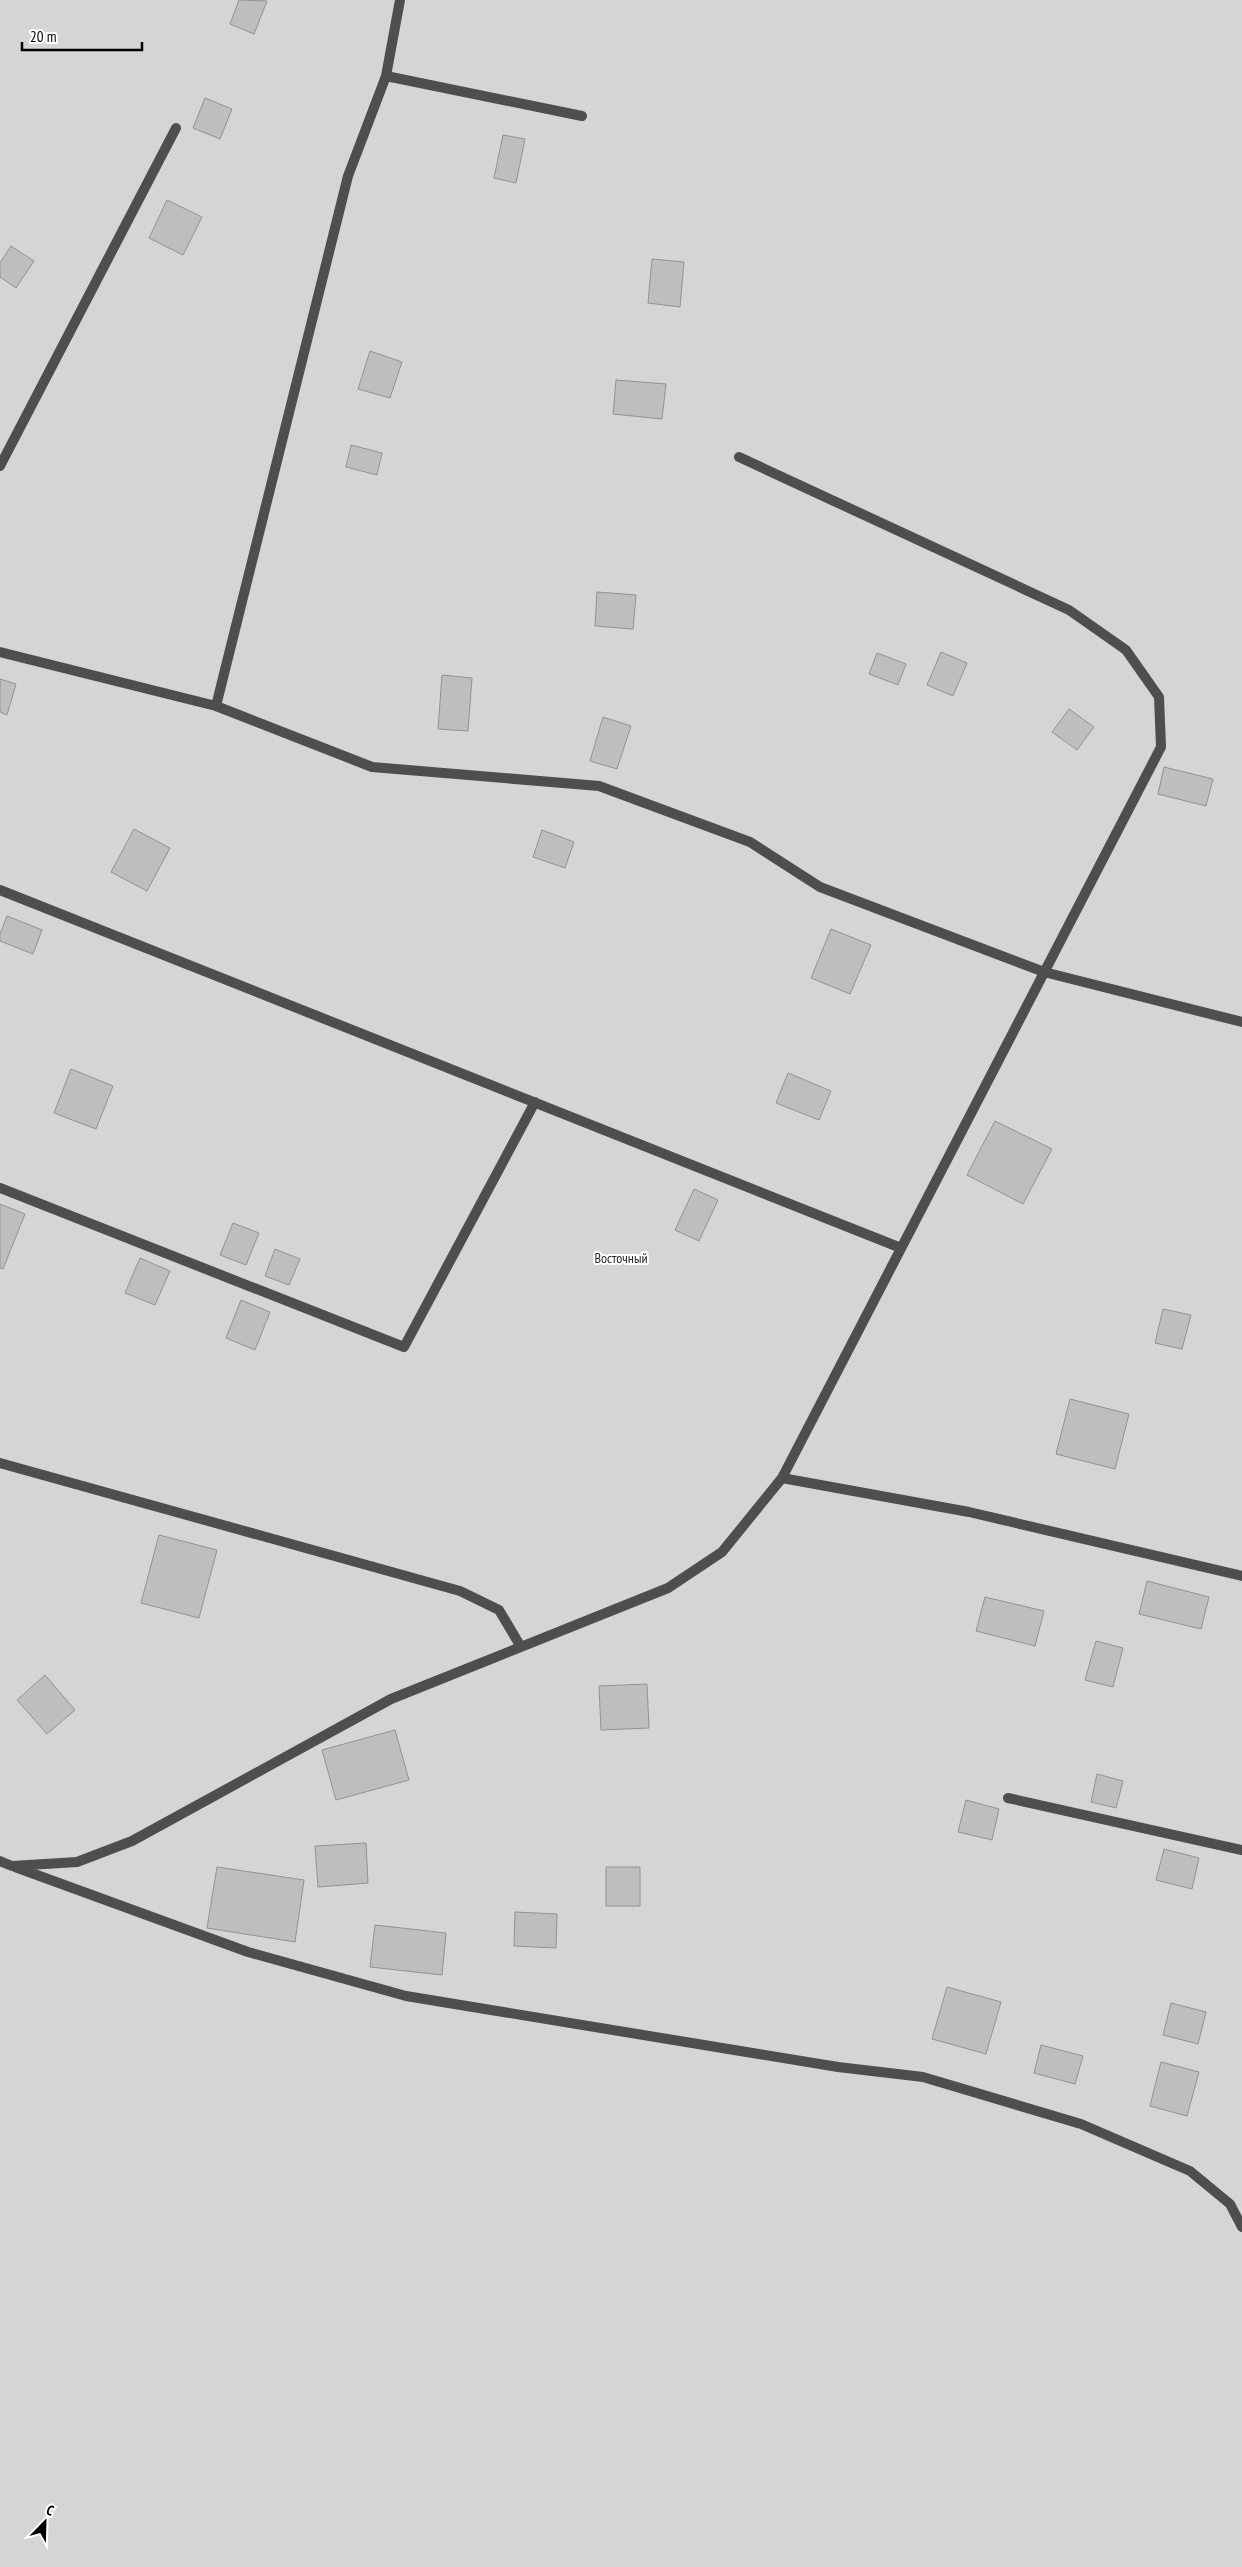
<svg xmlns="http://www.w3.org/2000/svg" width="1242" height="2567" viewBox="0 0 1242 2567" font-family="'PT Sans Narrow',sans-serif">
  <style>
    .green { fill: #d5d5d5 }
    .building { fill: #bebebe; stroke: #929292 }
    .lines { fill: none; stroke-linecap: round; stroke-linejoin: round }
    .lane { stroke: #4e4e4e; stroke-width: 10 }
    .labels { text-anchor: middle; stroke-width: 4; stroke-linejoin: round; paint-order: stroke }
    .park-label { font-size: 14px; fill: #2c2c2c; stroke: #fff }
  </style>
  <rect width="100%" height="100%" fill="#fff"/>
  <path class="green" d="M0,0H1242V2567H0Z"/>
  <path class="building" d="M239,0L267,1L254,34L230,24Z
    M205,98L232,109L220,139L193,128Z
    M503,135L525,139L516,183L494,178Z
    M167,200L202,217L183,255L149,238Z
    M11,246L34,261L16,288L0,277V263Z
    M652,259L684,262L680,307L648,303Z
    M370,351L402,362L390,398L358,389Z
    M616,380L666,384L662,419L613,414Z
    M351,445L382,453L377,475L346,467Z
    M597,592L636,595L633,629L595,626Z
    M941,652L967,663L953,696L927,685Z
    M877,653L906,664L898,685L869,674Z
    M442,675L472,678L468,731L438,729Z
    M0,679L16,684L7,715L0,712Z
    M1069,709L1094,727L1077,750L1052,732Z
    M603,717L631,726L617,769L590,761Z
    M1164,767L1213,779L1206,806L1158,794Z
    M134,829L170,848L147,891L111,872Z
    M542,830L574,842L565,868L533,857Z
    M7,916L42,930L33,954L0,941V934Z
    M831,929L871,945L850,994L811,978Z
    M71,1069L113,1086L96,1129L54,1113Z
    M788,1073L831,1091L819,1120L776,1103Z
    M995,1121L1052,1149L1023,1204L967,1175Z
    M694,1189L718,1200L699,1241L675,1230Z
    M0,1204L25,1214L3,1269L0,1268Z
    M233,1223L259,1233L246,1265L220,1255Z
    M275,1249L300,1259L289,1285L265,1276Z
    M140,1258L170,1271L155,1305L125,1293Z
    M241,1300L270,1312L255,1350L226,1338Z
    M1163,1309L1191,1315L1182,1349L1155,1343Z
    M1070,1399L1129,1414L1115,1469L1056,1454Z
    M159,1535L217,1550L199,1618L141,1603Z
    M1147,1581L1209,1597L1201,1629L1139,1614Z
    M985,1597L1044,1611L1035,1646L976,1631Z
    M1096,1641L1123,1648L1113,1687L1085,1680Z
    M45,1675L75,1710L47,1734L17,1700Z
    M647,1684L649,1728L601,1730L599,1686Z
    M395,1730L409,1780L336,1800L322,1750Z
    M1097,1774L1123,1781L1116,1808L1091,1802Z
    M966,1800L999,1809L992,1840L958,1832Z
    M366,1843L368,1883L318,1887L315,1846Z
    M1164,1849L1199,1858L1192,1889L1156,1880Z
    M217,1867L304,1880L295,1942L207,1928Z
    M606,1867H640V1906H606Z
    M515,1912L557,1914L556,1948L514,1946Z
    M375,1925L446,1933L442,1975L370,1967Z
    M947,1987L1001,2002L986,2054L932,2039Z
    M1171,2003L1206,2012L1198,2044L1163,2035Z
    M1041,2045L1083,2056L1075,2084L1034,2073Z
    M1161,2062L1199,2072L1187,2116L1150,2106Z"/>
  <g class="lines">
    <path class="lane" d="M386,76L400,0
      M0,466L176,128
      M0,652L216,706L372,767L599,786L750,842L820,887L1044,972L1242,1022
      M216,706L348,176L386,76L582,116
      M0,890L901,1248
      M0,1188L404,1347L535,1102
      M0,1463L460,1591L499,1610L521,1647
      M782,1478L969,1512L1242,1576
      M1008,1798L1242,1850
      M0,1861L12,1866L77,1862L132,1841L391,1699L668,1588L722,1552L782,1478L1161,747L1159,697L1126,650L1069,610L739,457
      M15,1867L248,1952L406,1996L838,2067L923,2077L1081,2124L1190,2171L1230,2204L1242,2227"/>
  </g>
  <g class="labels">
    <g class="park-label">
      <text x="621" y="1263">Восточный</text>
    </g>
  </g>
  <g transform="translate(45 2522) rotate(23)" stroke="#ffffff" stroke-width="4" paint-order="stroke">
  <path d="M0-4L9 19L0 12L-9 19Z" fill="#000000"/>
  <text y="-8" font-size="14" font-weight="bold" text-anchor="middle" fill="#000000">С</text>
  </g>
  <path d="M22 42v8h120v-8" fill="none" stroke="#000000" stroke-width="2.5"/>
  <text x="30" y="42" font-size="15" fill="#000000" stroke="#ffffff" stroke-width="4" paint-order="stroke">20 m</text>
</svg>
